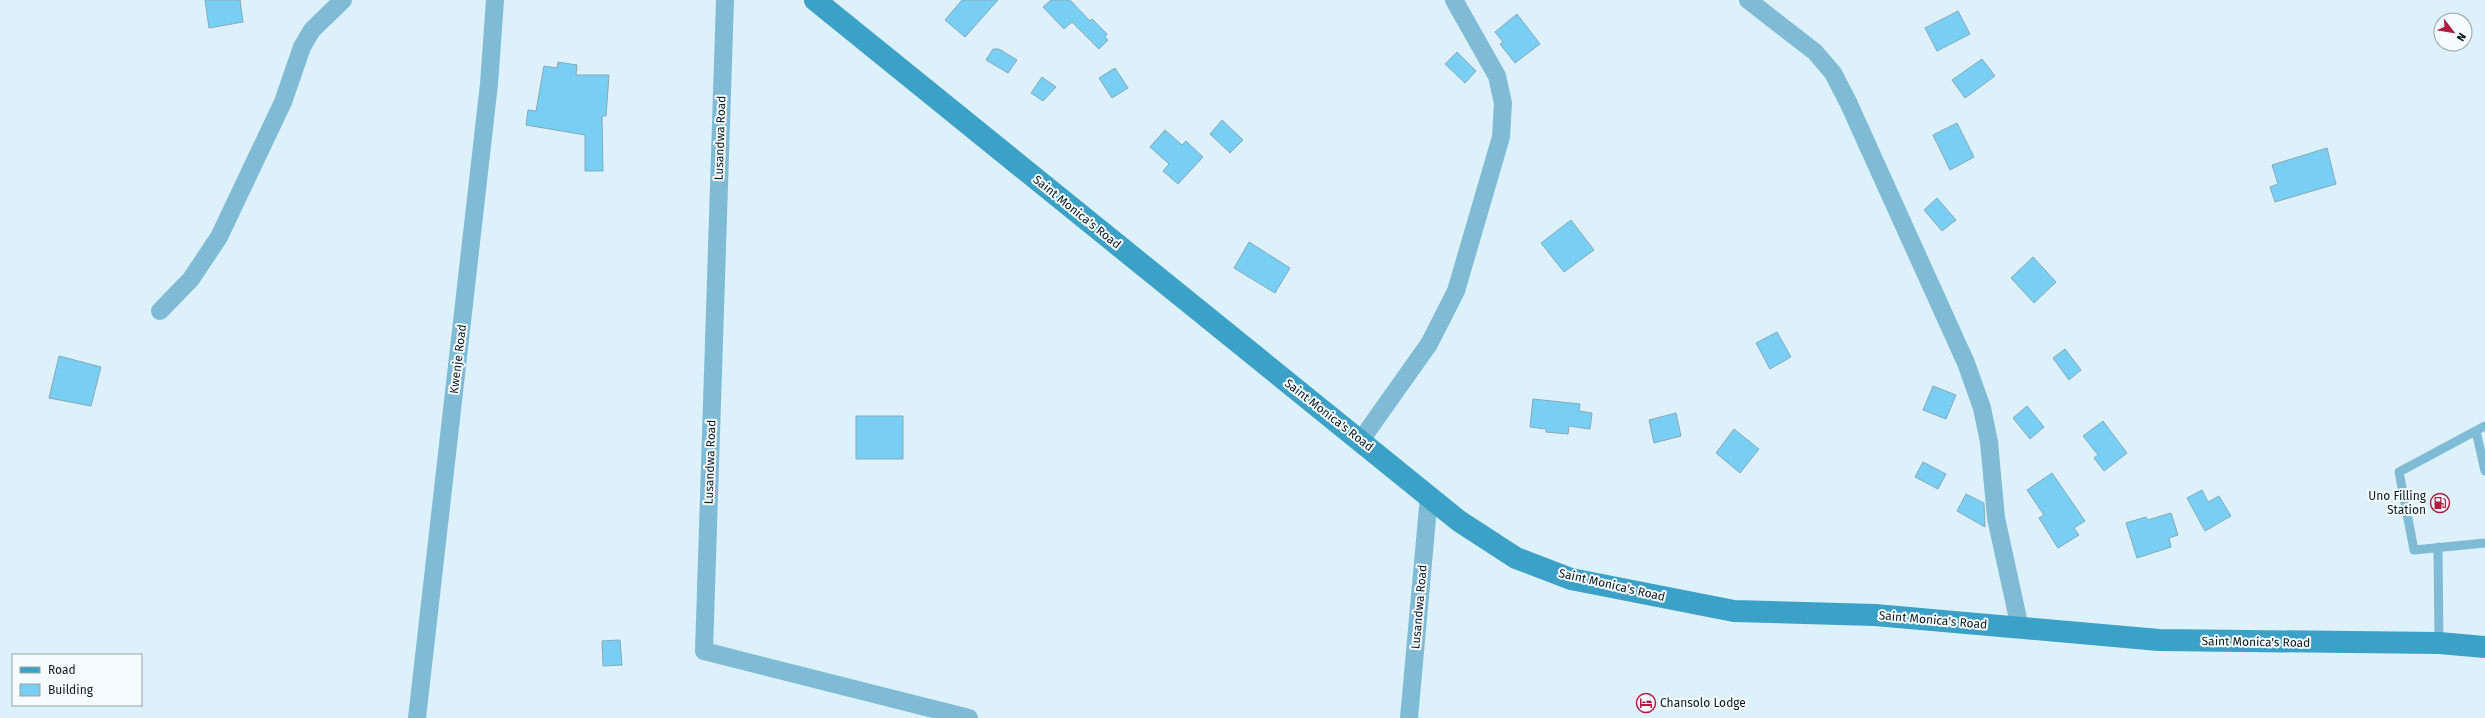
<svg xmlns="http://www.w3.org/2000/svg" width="2485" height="718" viewBox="0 0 2485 718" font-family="'Fira Sans',sans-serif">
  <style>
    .building { fill: #78cff3; stroke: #86a9b8 }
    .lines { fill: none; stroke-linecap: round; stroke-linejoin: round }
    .lane { stroke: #80bbd5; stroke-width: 9 }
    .street { stroke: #80bbd5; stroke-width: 18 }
    .secondary { stroke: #3ba1c7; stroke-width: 22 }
    .labels { text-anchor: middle; stroke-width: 4; stroke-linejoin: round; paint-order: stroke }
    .street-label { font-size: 12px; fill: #0c191e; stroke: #f5fcff }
    .poi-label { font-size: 12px; fill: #0c191e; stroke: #f5fcff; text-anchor: end }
  </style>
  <rect width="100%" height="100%" fill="#dcf1fb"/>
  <path class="building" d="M205,0H240L243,22L209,28Z
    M962,0H998L965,37L945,20Z
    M1051,0H1070L1090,21L1092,19L1107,34L1105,37L1108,40L1099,49L1072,22L1064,29L1043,7Z
    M1958,11L1970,34L1937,51L1925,28Z
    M1517,14L1540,44L1515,63L1500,44L1503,42L1495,32Z
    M993,49H999L1017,60L1008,73L986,60Z
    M1457,52L1476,71L1465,83L1445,64Z
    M1982,59L1995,76L1965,98L1952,80Z
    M558,62L577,65L576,75H609L606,116H602L603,171H585V135L526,125L528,110L536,111L544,66L557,68Z
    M1115,68L1128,88L1112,98L1099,78Z
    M1042,77L1056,87L1043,101L1031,93Z
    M1222,120L1243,140L1230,153L1210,134Z
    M1957,123L1974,157L1950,170L1933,135Z
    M1165,130L1182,145L1186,141L1203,157L1178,184L1163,171L1169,164L1150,147Z
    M2327,148L2336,184L2275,202L2270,187L2278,184L2272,165Z
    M1937,198L1956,220L1942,231L1924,210Z
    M1571,220L1594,250L1564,272L1541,243Z
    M1249,242L1290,268L1275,293L1234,268Z
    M2033,257L2056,282L2034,303L2011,278Z
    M1777,332L1791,357L1770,369L1756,343Z
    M2065,349L2081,370L2069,380L2053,358Z
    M59,356L101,367L91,406L49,398Z
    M1933,386L1956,395L1946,419L1923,410Z
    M1533,399L1580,404L1579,411L1592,413L1590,429L1569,426L1568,434L1546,432V429L1530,427Z
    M2027,406L2044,427L2030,439L2013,418Z
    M1676,413L1681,436L1654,443L1649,420Z
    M856,416H903V459H856Z
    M2103,421L2127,453L2104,471L2094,458L2098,455L2083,436Z
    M1734,429L1759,449L1740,473L1716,453Z
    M1923,462L1946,474L1938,489L1915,477Z
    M2052,473L2085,521L2074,528L2079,535L2058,548L2039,518L2044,515L2027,490Z
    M2202,490L2208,502L2219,496L2231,516L2205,531L2187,498Z
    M1966,494L1984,503L1985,527L1957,511Z
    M2171,513L2178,535L2169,538L2171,547L2137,558L2126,523L2146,517L2148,520Z
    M620,640L622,665L603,666L602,641Z"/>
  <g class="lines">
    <path class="lane" d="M2485,426L2399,472L2414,550L2485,543
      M2476,431L2485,471
      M2438,547L2439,643"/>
    <path class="street" d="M725,0L704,651L969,718
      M1748,0L1815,52L1833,73L1848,102L1966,363L1982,408L1989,442L1996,518L2020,628
      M160,311L191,279L219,237L283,102L302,47L312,30L343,0
      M1361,440L1429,344L1456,291L1501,137L1503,103L1497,76L1454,0
      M417,718L489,84L495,0
      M1409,718L1429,496"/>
    <path class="secondary" d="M815,0L1459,521L1516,558L1571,579L1734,611L1875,615L2159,640L2439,643L2485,647"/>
  </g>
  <defs>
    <g id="fuel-ring" transform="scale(1)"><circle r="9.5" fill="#f5fcff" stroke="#b01d40" stroke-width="1.5"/><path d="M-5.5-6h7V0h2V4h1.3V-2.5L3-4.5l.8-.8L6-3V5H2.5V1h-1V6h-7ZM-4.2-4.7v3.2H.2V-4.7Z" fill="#b01d40"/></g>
    <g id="hotel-ring" transform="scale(1)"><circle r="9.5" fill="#f5fcff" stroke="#b01d40" stroke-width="1.5"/><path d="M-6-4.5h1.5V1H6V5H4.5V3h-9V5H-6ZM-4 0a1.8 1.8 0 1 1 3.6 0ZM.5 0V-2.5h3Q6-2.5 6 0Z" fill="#b01d40"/></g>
  </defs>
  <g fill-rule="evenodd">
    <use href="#fuel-ring" x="2440" y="503"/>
    <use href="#hotel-ring" x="1646" y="703"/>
  </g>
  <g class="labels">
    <g class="street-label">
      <text transform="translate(720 138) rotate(-88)" y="4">Lusandwa Road</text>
      <text transform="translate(1077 212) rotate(39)" y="4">Saint Monica's Road</text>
      <text transform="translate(458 359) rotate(-83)" y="4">Kwenje Road</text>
      <text transform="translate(1329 415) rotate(38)" y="4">Saint Monica's Road</text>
      <text transform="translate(710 462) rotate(-88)" y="4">Lusandwa Road</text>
      <text transform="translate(1612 585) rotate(13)" y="4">Saint Monica's Road</text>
      <text transform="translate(1419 607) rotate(-85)" y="4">Lusandwa Road</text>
      <text transform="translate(1933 620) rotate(5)" y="4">Saint Monica's Road</text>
      <text transform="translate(2256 642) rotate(1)" y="4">Saint Monica's Road</text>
    </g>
    <g class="poi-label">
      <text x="2426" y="500">Uno Filling<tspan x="2426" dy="14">Station</tspan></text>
      <text x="1660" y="707" text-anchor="start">Chansolo Lodge</text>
    </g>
  </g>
  <rect x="12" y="654" width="130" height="52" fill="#f5fcff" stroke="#98a1a5"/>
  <rect x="20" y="667" width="20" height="6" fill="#3ba1c7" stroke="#98a1a5"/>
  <text x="48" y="674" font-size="12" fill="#0c191e">Road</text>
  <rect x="20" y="684" width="20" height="12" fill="#78cff3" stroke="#98a1a5"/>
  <text x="48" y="694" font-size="12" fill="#0c191e">Building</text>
  <g transform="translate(2453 32) rotate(121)"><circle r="19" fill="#f5fcff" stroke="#98a1a5"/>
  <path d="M0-3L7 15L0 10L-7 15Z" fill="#b01d40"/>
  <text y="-6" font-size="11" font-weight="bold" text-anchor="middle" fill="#0c191e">N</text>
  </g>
</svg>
